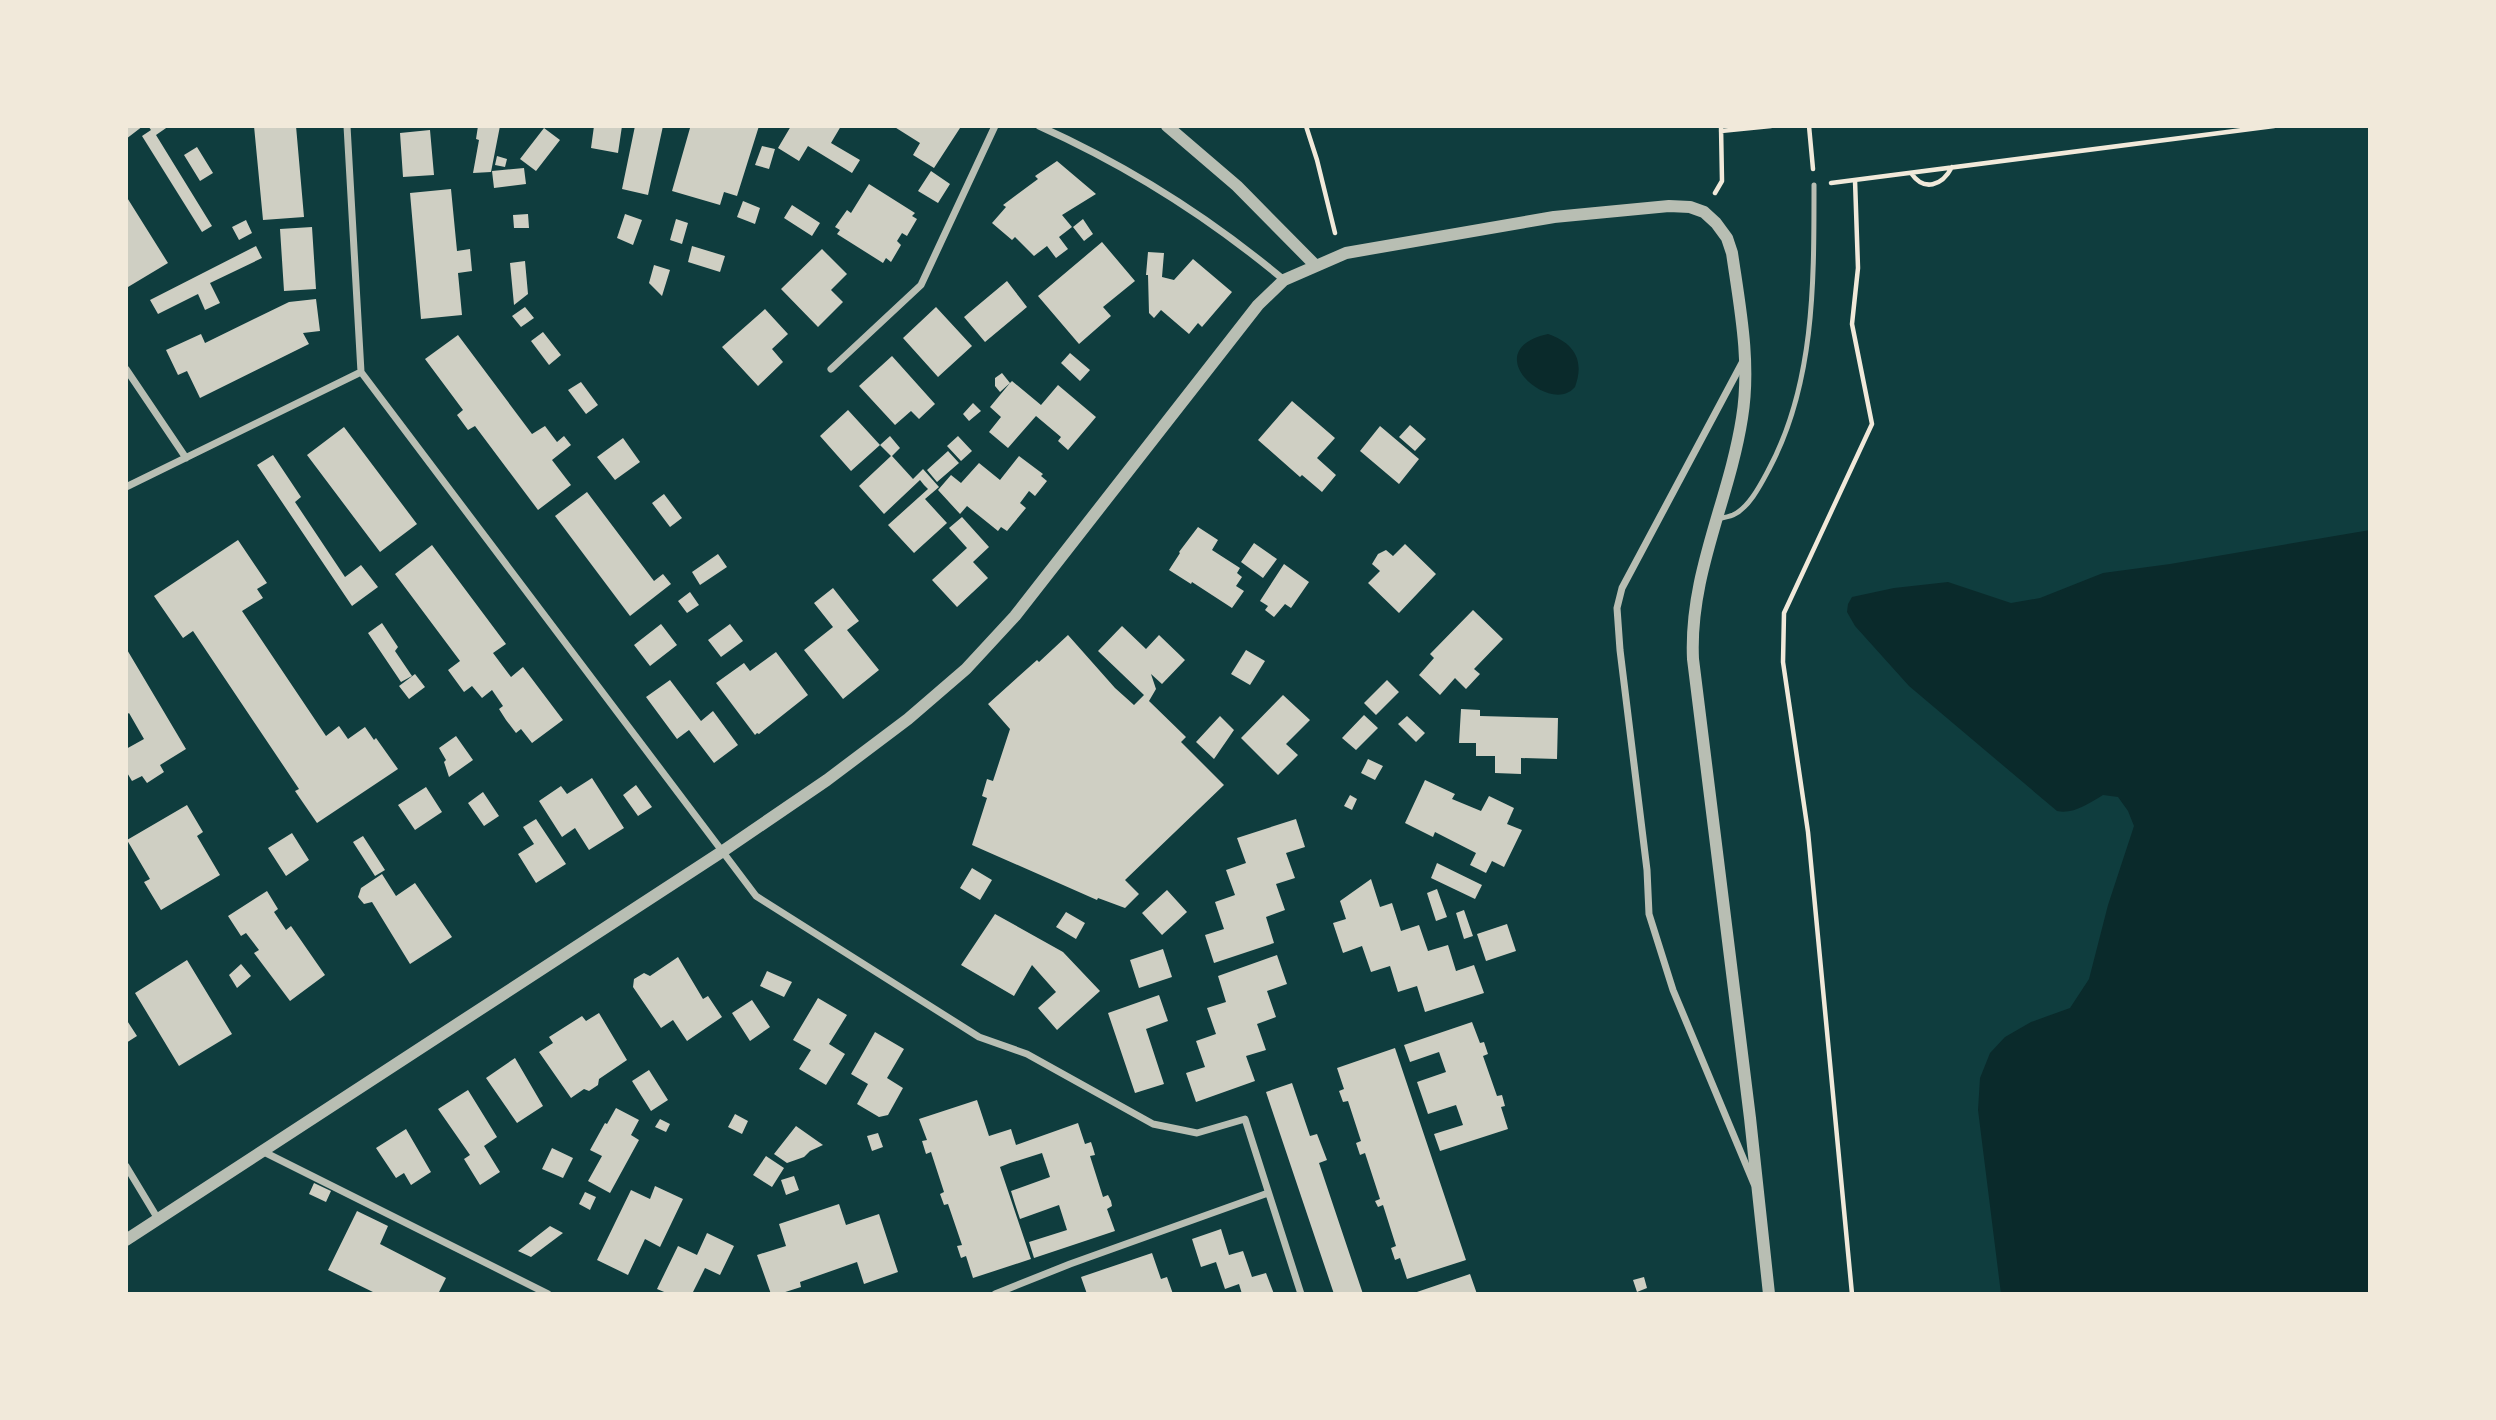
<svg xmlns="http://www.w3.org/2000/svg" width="2496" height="1420" viewBox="0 0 2496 1420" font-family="'Sofia Sans Condensed',sans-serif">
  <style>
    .water { fill: #0a2a2b }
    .building { fill: #cfcfc3 }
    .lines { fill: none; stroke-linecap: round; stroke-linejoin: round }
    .path { stroke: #f1e9da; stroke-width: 4.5 }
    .service { stroke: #b8beb3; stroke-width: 5 }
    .minor { stroke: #b8beb3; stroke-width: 7 }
    .tertiary { stroke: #b8beb3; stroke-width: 12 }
  </style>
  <rect width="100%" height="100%" fill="#0f3d3e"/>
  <path class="water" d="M1548,334C1574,343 1585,360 1575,387C1550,417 1475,350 1548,334Z
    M2370,530V1294H2001L1978,1110L1980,1078L1990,1053L2005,1037L2031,1022L2070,1008L2089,979L2108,905L2134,826L2128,811L2118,797L2103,795C2090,803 2072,815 2057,811L1909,686L1855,626L1847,612L1848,604L1852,597L1894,588L1948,582L2011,603L2040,598L2103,573L2170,564Z"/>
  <path class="building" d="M126,126H143L126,139Z
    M148,126H169L156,135L212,226L202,232L142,136L151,130Z
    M254,126H296L304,217L263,220Z
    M478,126H500L491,172L473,173L479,140L476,139Z
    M594,126H622L618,153L591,148Z
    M635,126H663L648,195L622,189Z
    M685,126H759L737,196L724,192L720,205L672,191L690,128Z
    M791,126H841L831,143L860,160L852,173L808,146L799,161L778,148Z
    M893,126H957L960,128L934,168L913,155L920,143Z
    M544,128L560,140L536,171L520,159Z
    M430,130L434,175L403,177L400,133Z
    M762,146L775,149L769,169L755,165Z
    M197,147L213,173L200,181L184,155Z
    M497,156L507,159L505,167L495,165Z
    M1057,161L1096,194L1062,215L1072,227L1059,237L1068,249L1056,258L1047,246L1034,256L1015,237L1012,240L992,223L1006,207L1003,205L1038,179L1035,176Z
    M524,168L526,184L494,188L492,171Z
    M931,171L950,184L938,203L918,191Z
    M869,184L915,213L912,216L917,219L907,236L902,233L897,241L901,245L891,262L886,258L883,263L837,234L840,230L835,227L847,210L851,213Z
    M451,189L457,251L470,249L472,271L458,273L462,315L421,319L410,193Z
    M126,196L168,263L128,287L126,284Z
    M743,201L760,208L755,224L737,217Z
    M792,205L820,223L812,236L784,218Z
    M528,214L529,228H514L513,215Z
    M625,214L642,220L633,245L617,238Z
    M676,219L688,223L682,244L670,240Z
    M1083,219L1093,234L1084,241L1073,227Z
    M246,220L252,233L239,240L232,227Z
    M312,227L316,289L284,291L280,229Z
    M1102,242L1135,281L1103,307L1111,316L1079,344L1038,296Z
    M256,246L262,258L210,283L220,303L205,310L198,294L158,314L150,300Z
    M692,246L725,256L720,272L688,262Z
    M822,249L847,274L831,290L843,302L818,327L781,289Z
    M1148,252L1164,253L1162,277L1174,280L1193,259L1232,292L1202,327L1198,323L1189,334L1161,310L1154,318L1149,313L1148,275H1146Z
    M525,261L528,294L514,305L510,263Z
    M654,265L670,270L662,296L649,283Z
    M1007,281L1027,307L985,342L964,317Z
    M316,299L320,331L303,333L309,344L200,398L187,371L178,375L166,350L201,334L205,343L289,302Z
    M525,307L534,318L521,327L512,316Z
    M936,307L972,346L938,377L903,338Z
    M765,309L788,334L772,349L783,362L758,386L722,347Z
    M543,332L561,355L549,365L531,341Z
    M458,335L532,434L545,426L557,442L564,436L571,445L552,460L571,485L538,510L475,426L468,430L457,415L463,410L425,359Z
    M1070,353L1090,370L1080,381L1061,363Z
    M892,356L935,404L919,419L911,411L895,425L859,386Z
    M1002,373L1010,383L1012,381L1041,405L1058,385L1096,417L1068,450L1058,441L1061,437L1036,416L1008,448L989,432L1001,417L990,407L1010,383L1000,392L995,386V378Z
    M581,382L598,405L586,414L568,390Z
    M1292,401L1335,438L1317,458L1336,475L1322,492L1302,475L1300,477L1258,440Z
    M973,403L981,411L969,421L963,414Z
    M848,410L880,445L851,471L820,436Z
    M1410,425L1426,439L1415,451L1399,437Z
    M1380,426L1419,459L1399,484L1360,451Z
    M344,427L417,524L380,552L307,455Z
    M890,436L900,448L892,456L913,479L923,469L939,487L925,499L947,523L914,553L888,525L928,489L924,485L920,480L884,514L859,486L891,456L880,445Z
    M958,436L972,451L961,461L947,446Z
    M623,438L640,462L615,480L597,457Z
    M948,451L959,463L937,482L927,470Z
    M273,455L301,497L295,502L345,577L361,565L378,587L352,606L257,465Z
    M1019,456L1043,474L1041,476L1047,481L1035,496L1029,491L1020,503L1026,508L1007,531L1001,527L998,531L967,506L960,514L938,490L951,475L961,483L979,463L1000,480Z
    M587,492L654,581L663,574L671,584L630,616L555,516Z
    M664,494L682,518L670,527L652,503Z
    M962,517L989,547L973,562L988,578L957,607L932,580L967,548L949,528Z
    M1198,527L1218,540L1212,550L1240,568L1237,573L1242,577L1236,586L1244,591L1232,608L1192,582L1191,584L1169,570L1180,553L1179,552Z
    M238,540L267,583L257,589L263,598L242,611L326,736L339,726L348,739L365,727L374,740L376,738L398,769L317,823L295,791L299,789L193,631L183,638L154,596Z
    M1254,543L1277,559L1263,578L1241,562Z
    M1405,544L1436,574L1399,613L1368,583L1380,571L1372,564L1378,554L1386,550L1393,556Z
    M432,545L506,644L493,653L511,677L523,667L563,720L532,743L521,729L516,733L506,720L499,709L503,706L492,690L482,698L472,686L464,692L448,670L460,661L395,574Z
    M718,554L727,567L700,585L692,572Z
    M1284,564L1309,582L1291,608L1285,604L1274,617L1265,610L1268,606L1260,601Z
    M833,588L859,621L847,630L879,670L843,699L804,650L833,627L814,603Z
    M690,592L699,605L687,613L678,601Z
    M1473,610L1503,639L1474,669L1480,674L1466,689L1455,678L1440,695L1419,675L1434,658L1430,654Z
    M382,623L398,647L395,651L412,676L401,682L368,633Z
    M661,624L677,645L650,666L634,645Z
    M730,624L743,641L721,657L708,640Z
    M1122,626L1146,649L1159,635L1185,660L1162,684L1151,674L1156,689L1149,701L1186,737L1181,742L1224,785L1125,880L1139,894L1125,908L1098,898L1097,900L972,845L987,798L982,796L987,779L993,781L1010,729L988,704L1037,660L1039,662L1068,635L1115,688L1134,705L1144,695L1098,651Z
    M126,648L186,749L160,765L164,772L147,783L142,776L132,781L126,771V749L144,739L129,713L126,715Z
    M1246,650L1265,661L1250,685L1231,674Z
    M776,652L808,695L759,734L757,733L755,735L716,683L744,663L750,671Z
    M415,674L425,687L409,699L399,686Z
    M670,680L701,721L713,711L738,745L714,763L689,730L677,739L646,697Z
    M1387,680L1399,692L1376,715L1364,703Z
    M1283,695L1310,720L1286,744L1298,755L1278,775L1241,738Z
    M1461,709L1480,710V716L1558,718L1557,759L1521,758V774L1495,773V756H1476V743H1459Z
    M1364,715L1378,728L1356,750L1342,738Z
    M1220,716L1234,730L1214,759L1196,742Z
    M1407,716L1425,733L1416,742L1398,724Z
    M456,736L473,760L449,777L444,762L446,760L439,748Z
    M1368,759L1383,766L1375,780L1361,773Z
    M592,778L624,828L589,850L575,828L562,837L539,801L561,786L567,794Z
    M1425,780L1455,794L1452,799L1481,811L1489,796L1514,808L1507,824L1522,830L1504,867L1492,861L1486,873L1470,865L1476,853L1435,832L1433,837L1405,823Z
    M636,785L652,807L638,816L623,795Z
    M426,787L442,812L415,830L398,805Z
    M483,792L499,816L484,826L468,803Z
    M1350,795L1357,799L1352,810L1344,806Z
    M187,805L203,832L197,836L220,875L161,910L144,882L150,879L127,840Z
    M536,819L566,864L536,883L518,854L534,844L523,827Z
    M1296,819L1305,847L1286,853L1295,878L1276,884L1285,910L1266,917L1274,943L1214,963L1205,935L1224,929L1215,902L1235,895L1226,870L1246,863L1237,838Z
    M292,833L309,860L286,876L268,848Z
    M363,836L385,870L375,876L353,842Z
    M1437,863L1482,885L1475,899L1431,878Z
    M972,868L992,880L980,900L960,888Z
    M382,874L396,896L415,883L452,937L410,964L372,902L364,904L358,897L361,888Z
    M1371,879L1380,907L1392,903L1401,931L1419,925L1428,951L1448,945L1456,971L1474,965L1484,993L1425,1012L1417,986L1398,992L1390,966L1371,972L1362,946L1343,953L1333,923L1346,919L1340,901Z
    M1437,889L1447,917L1436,921L1427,893Z
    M1167,890L1187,912L1162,935L1142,913Z
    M267,891L278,909L274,912L286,930L291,926L325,975L290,1001L254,953L259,950L246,933L241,936L228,916Z
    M1464,910L1473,936L1464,939L1456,913Z
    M1066,912L1085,923L1076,939L1056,927Z
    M995,914L1063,952L1100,991L1057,1030L1038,1008L1056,992L1032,965L1014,996L961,965Z
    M1507,924L1516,951L1486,961L1477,934Z
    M1163,949L1172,977L1139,988L1130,960Z
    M1277,955L1287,984L1267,991L1276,1017L1257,1024L1266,1050L1246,1056L1255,1081L1196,1102L1186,1073L1205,1067L1196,1041L1216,1034L1207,1008L1226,1002L1218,976Z
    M678,957L703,999L708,996L722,1017L687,1041L673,1020L661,1028L633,987L634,979L644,973L650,976Z
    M187,960L232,1034L179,1066L135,993Z
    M241,964L251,976L237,988L229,975Z
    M767,971L792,982L784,997L760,986Z
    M1159,995L1168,1021L1146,1029L1164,1084L1135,1093L1108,1013Z
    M818,998L847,1015L829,1044L845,1054L826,1085L799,1069L811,1050L793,1040Z
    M752,1000L770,1027L750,1041L732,1013Z
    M599,1013L627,1060L599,1079L598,1085L589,1091L584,1089L571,1098L539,1052L553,1043L549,1037L582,1016L586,1021Z
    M126,1019L137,1036L126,1043Z
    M1472,1022L1480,1043L1484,1042L1488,1054L1483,1056L1497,1096L1502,1095L1505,1106L1501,1107L1508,1129L1440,1151L1434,1134L1463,1125L1456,1105L1428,1114L1417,1082L1446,1072L1439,1052L1410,1062L1404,1045Z
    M875,1032L904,1049L887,1078L903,1088L888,1115L879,1117L857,1104L868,1084L851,1074Z
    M1395,1048L1466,1260L1407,1279L1400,1258L1395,1260L1391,1248L1396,1246L1383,1205L1378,1207L1375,1201L1380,1199L1365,1153L1360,1155L1356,1143L1361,1141L1348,1101L1343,1102L1339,1091L1344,1089L1337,1068Z
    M515,1058L543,1106L517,1123L486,1078Z
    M649,1070L668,1100L651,1111L632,1081Z
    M1292,1083L1310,1136L1317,1134L1327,1160L1319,1163L1363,1294H1334L1272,1110L1266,1092Z
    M468,1090L497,1137L484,1146L500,1172L480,1185L464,1159L470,1155L438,1109Z
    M977,1100L989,1136L1011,1129L1016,1145L1078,1123L1085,1144L1091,1142L1093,1148L1095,1155L1090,1156L1103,1197L1108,1195L1111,1201L1112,1206L1107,1209L1115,1231L1034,1258L1029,1242L1067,1230L1059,1205L1020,1219L1015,1204L1011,1191L1050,1177L1042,1153L1010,1163L1000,1167L1031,1259L973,1278L966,1256L961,1258L957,1246L962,1245L948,1204L944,1205L940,1194L944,1192L931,1152L926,1154L922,1141L927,1140L919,1119Z
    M616,1108L639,1120L631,1135L639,1140L610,1193L588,1181L602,1156L590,1150L605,1123L607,1124Z
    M735,1114L748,1121L742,1134L728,1127Z
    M660,1119L670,1124L666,1132L655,1127Z
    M796,1126L823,1145L810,1151L804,1157L787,1163L774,1154Z
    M406,1129L431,1172L411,1185L404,1173L396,1178L376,1148Z
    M878,1133L883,1147L872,1151L867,1136Z
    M552,1148L573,1158L563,1178L542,1169Z
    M766,1156L784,1168L772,1187L753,1175Z
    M794,1176L799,1190L786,1195L781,1180Z
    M314,1183L331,1191L326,1202L309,1194Z
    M655,1186L683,1199L660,1247L645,1239L628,1275L597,1260L631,1190L650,1199Z
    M585,1192L596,1197L590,1210L579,1204Z
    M839,1204L846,1225L879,1214L898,1272L864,1284L857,1262L800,1282L801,1287L779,1294H771L757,1255L786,1246L779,1224Z
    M357,1211L388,1226L380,1244L446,1278L438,1294H377L328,1270Z
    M550,1226L563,1233L531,1257L518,1251Z
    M1221,1229L1229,1255L1243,1251L1252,1277L1266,1273L1274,1294H1242L1239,1284L1225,1289L1216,1262L1201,1267L1192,1239Z
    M707,1233L734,1246L720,1275L705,1268L692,1294H669L657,1289L678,1246L697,1255Z
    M1152,1253L1161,1279L1167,1277L1173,1294H1087L1081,1277Z
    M1470,1274L1477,1294H1411Z
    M1644,1277L1647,1288L1637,1292L1633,1280Z"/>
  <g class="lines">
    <path class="path" d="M1306,126L1317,160L1335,233
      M1809,126L1813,169
      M1721,131L1771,126
      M1911,173C1924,192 1942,186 1952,167
      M1831,183L2274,126
      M1715,193L1722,181L1721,126
      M1852,1294L1808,832L1783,662L1784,613L1872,424L1852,324L1858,268L1855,180"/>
    <path class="service" d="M1717,519C1722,518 1728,517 1733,515C1749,508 1761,484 1769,469C1815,383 1814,281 1814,185"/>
    <path class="minor" d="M347,126L361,372L756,896L979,1037L1027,1054L1153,1124L1197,1133L1245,1119L1301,1294
      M1039,126C1128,166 1210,218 1284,280
      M1742,363L1622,588L1617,608L1620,650L1647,870L1649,914L1673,990L1754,1184
      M126,369L186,458
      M831,369L921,285L995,126
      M126,487L361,372
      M262,1151L548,1294
      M126,1166L158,1219
      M995,1294L1070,1264L1268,1193"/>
    <path class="tertiary" d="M1167,126L1237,186L1315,265
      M126,1240L723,851L827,780L908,719L966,669L1015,616L1258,305L1284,280L1346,253L1554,217L1669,206L1690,207L1704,212L1716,223L1727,238L1732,253C1740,308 1751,363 1742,418C1729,501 1689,574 1693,659L1750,1118L1769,1294"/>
  </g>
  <rect width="2496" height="1420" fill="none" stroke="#f1e9da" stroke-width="256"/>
</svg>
